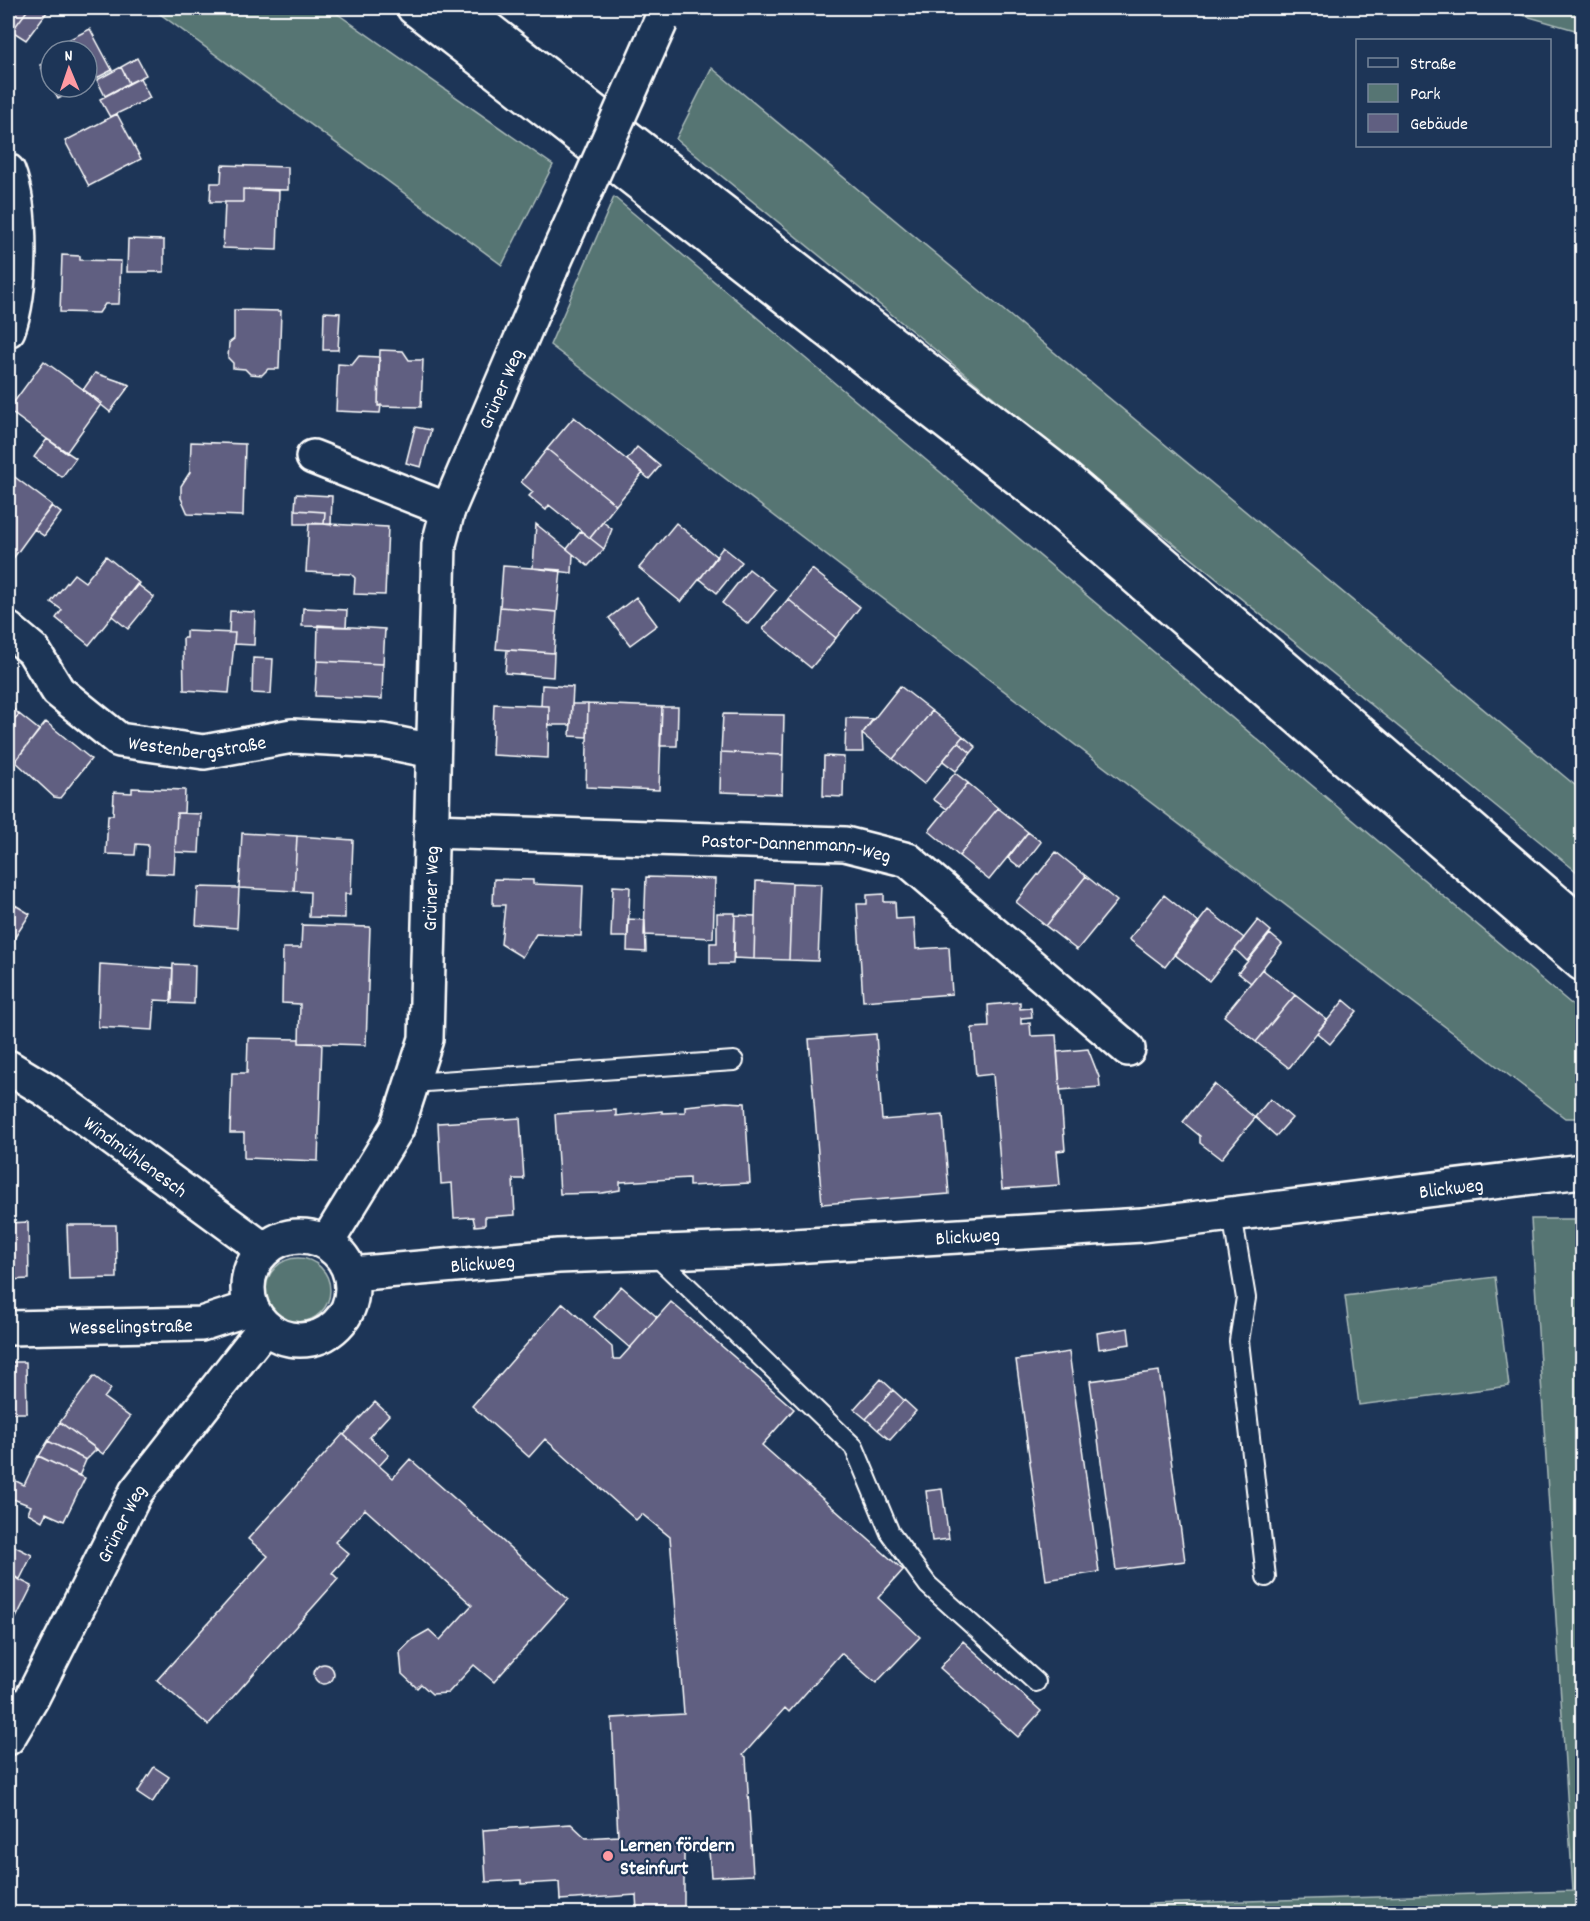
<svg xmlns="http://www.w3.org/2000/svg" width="1590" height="1921" viewBox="0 0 1590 1921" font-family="Dekko,sans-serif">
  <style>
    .green { fill: #567573; stroke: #aabab9; stroke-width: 1.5 }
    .building { fill: #605f81; stroke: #fff; stroke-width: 1.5 }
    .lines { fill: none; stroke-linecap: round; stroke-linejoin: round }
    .service-casing { stroke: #fff; stroke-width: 22 }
    .minor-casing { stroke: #fff; stroke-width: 38 }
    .trunk-casing { stroke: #fff; stroke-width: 38 }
    .service { stroke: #1d3557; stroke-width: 18 }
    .minor { stroke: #1d3557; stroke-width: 33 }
    .trunk { stroke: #1d3557; stroke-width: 33 }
    .minor-bridge-casing { stroke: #fff; stroke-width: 38; stroke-linecap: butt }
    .minor-bridge { stroke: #1d3557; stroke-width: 33 }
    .poi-dot { fill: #ff9aa2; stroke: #1d3557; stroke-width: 2 }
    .labels { text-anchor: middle; stroke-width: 4.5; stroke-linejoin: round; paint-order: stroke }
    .street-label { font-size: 20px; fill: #fff; stroke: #1d3557 }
    .poi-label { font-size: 20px; font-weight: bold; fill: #fff; stroke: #1d3557; text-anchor: start }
  </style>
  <rect width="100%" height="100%" fill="#1d3557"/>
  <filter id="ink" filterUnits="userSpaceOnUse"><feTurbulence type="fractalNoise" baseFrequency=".0167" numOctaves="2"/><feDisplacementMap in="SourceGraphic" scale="12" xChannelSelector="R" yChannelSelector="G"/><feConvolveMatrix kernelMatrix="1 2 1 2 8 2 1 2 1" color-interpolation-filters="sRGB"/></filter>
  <g filter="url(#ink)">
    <path class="green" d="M152,8H329L553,165L502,265Z
      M1498,8H1582V32Z
      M712,68L1582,791V876L676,139Z
      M614,197L1582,1013V1118H1565L550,345Z
      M1531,1219H1582V1913H1149L1148,1904L1573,1891Z
      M266 1290a32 32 0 1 1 64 0a32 32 0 1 1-64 0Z
      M1495,1277L1509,1386L1359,1405L1345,1296Z"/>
    <path class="building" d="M8,8H29L15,27L8,21Z
      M29,8H50L26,40L12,31Z
      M90,29L112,70L87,83V51H62L64,42Z
      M137,58L146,75L129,83L121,67Z
      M51,59V86L40,65Z
      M121,67L129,83L105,96L97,80Z
      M140,78L150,98L110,117L100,99Z
      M52,87H80L58,99Z
      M117,114L141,159L89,186L65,141Z
      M222,165L288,167V190L243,189V202H210L211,183H221Z
      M243,189L279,191L277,250L223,248L225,202H243Z
      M128,239L164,240V272H127Z
      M62,255L80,256V260L121,261L119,304H105L99,313L60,312Z
      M234,310L281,311L279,369H268L262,375L250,374L245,369L233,368V363L228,358L229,343L234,339Z
      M324,312L340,313L338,350H323Z
      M380,350L403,351L409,360H423L421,407L378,406Z
      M359,356L379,357L378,406L381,405L380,413L336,411L338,364L352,365Z
      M44,361L102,403L66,453L8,410Z
      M95,373L130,385L110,412L83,390Z
      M574,417L643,473L616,505L547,449Z
      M415,427L431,430L421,467L406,463Z
      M47,439L76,458L62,477L34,457Z
      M191,442L245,444L243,516L188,514L181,498V486L190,472Z
      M637,447L660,466L649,479L627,460Z
      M547,449L616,505L590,538L549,505L546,510L529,496L533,492L521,482Z
      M8,472L52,505L9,564L8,563Z
      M296,494L332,496L331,525L324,524L325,512L295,510Z
      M52,506L61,513L44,536L34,529Z
      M295,510L325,512L324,524H295Z
      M603,522L612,529L604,549L590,538Z
      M309,523L388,527L385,595L354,594L355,578L351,574L306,572Z
      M676,523L717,557L681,602L639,568Z
      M536,524L573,554L572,573L533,568Z
      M581,531L604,549L588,566L567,549Z
      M723,547L742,562L717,593L700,579Z
      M106,556L139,583L89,645L56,618L62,610L51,602L74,574L85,582Z
      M503,566L561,570L557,612L500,607Z
      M749,569L776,590L748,624L722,603Z
      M812,569L860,607L836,638L788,599Z
      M137,584L154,597L128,629L112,616Z
      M636,597L657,625L630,645L609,618Z
      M788,599L836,638L811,668L763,629Z
      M500,607L557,612L554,653L496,649Z
      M303,608L347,610L346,627L302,626Z
      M230,611L255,612L254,645L234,644L235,633H229Z
      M318,625L385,629L383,664L317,661Z
      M186,631L235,633L229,693L184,690L183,638H186Z
      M507,650L554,653L553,677L505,673Z
      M253,658L273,659L271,694L252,693Z
      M317,661L383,664L382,699L315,696Z
      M542,685L573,687L571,725H549V706H541Z
      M900,686L932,711L893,759L862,734Z
      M8,704L19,714L8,729Z
      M494,704L549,706L548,758L492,755Z
      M572,704H588L587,737L570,736Z
      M588,704L662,707L659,790L586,787Z
      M662,707H678L677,746H660Z
      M932,711L963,736L924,784L893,759Z
      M19,714L39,730L9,770L8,729Z
      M723,714L784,715L783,755L721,752Z
      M846,718L873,719L862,734L863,752H845Z
      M46,722L91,759L60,798L54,797L15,761Z
      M963,736L976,747L971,753L958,742Z
      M958,742L971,753L956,771L943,761Z
      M721,752L783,755L782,794L720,792Z
      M824,756L844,757L843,797L823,796Z
      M955,773L968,783L947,809L933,799Z
      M968,783L998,808L959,856L929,831Z
      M132,788L185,790L184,813H177L174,874L147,873L148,845L136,844L135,855L106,854L108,815H113L114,792L132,793Z
      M998,808L1028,832L989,880L959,856Z
      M177,813L201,814L199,853L175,852Z
      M1028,832L1041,842L1021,868L1008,858Z
      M242,833L297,836L294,891L239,888Z
      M297,836L353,840L351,894H345V918L309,917L310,892L294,891Z
      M1056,852L1086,876L1046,926L1016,902Z
      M1086,876L1117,901L1077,950L1046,926Z
      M646,877L715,879L713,938L644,935Z
      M494,879L533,880V884L583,886L581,936L536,934L522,957L501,944L505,905H493Z
      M756,881L792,883L789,960L754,959Z
      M792,883L821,884L818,961L789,960Z
      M613,886L630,887L628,937H611Z
      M198,887L239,888L237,928L196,925Z
      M884,894V902H895L896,919L914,918L916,949L949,947L952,994L863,1001L857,904H867V895Z
      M1164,895L1199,923L1165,967L1129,939Z
      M15,905L30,914L8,948V917Z
      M1208,910L1244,938L1209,981L1174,954Z
      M717,913H735L733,964H710V943H717Z
      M735,915L755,916L754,959L734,958Z
      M628,919L645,920L646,952L627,951Z
      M1258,920L1271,931L1247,961L1235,949Z
      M302,925L370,927L366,1045L299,1043L300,1004L282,1003L283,948H301Z
      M1270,934L1282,944L1251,983L1238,973Z
      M100,964L173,969L172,1001L155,1000L153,1030L98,1027Z
      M173,964L195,965L194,1004L171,1003Z
      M1262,969L1295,995L1256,1042L1224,1016Z
      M1295,995L1327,1020L1289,1068L1256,1042Z
      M1344,1000L1357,1011L1330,1044L1317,1033Z
      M1020,1002V1009L1031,1008L1032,1017L1021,1018V1024L1030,1023L1031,1036L1056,1035L1065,1150L1057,1151L1060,1185L1002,1189L993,1074L976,1076L972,1028L989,1027L988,1005Z
      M876,1034L882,1120L943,1115L949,1194L822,1204L809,1039Z
      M248,1038L299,1039V1043H322L318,1161L244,1158V1133H230L232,1073H247Z
      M1088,1049L1099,1077L1100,1087L1060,1090L1057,1052Z
      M1214,1084L1255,1118L1221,1159L1200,1143V1136L1183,1122Z
      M1270,1099L1292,1118L1276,1136L1255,1117Z
      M726,1102L745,1103L750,1183L689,1186V1178L620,1182V1190L602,1193L560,1194L555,1114L616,1110V1116L662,1111V1113L685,1112V1106Z
      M520,1118L524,1179H513L515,1215L485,1217V1225L475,1226L473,1217L454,1218L452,1183L441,1184L438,1123Z
      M28,1222L29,1279L8,1280V1223Z
      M67,1225H116L117,1278L69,1279Z
      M621,1286L657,1317L630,1348L594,1317Z
      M671,1302L794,1409L762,1445L903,1570L878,1598L920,1637L876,1683L841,1653L789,1712L785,1708L743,1755L746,1757L753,1875L711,1877L709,1851L684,1853V1909L637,1912L636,1895L560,1900L559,1882L521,1884V1880L486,1882L483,1830L571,1824L586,1838L618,1836L612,1718L684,1714L670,1537L642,1514L636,1520L545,1439L529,1457L472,1406L563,1303L612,1347L613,1359H620Z
      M1128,1328L1130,1344L1099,1349L1097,1333Z
      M1069,1352L1099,1572L1046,1580L1016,1360Z
      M8,1362H26L27,1413H8Z
      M1159,1371L1185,1561L1116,1570L1090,1381Z
      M94,1376L111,1389L104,1398L130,1417L103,1454L60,1422Z
      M881,1379L893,1390L866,1419L854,1409Z
      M893,1390L904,1400L878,1430L866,1419Z
      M904,1400L916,1411L890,1440L878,1430Z
      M375,1402L389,1415L369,1437L389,1455L379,1466L344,1435Z
      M60,1422L97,1449L86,1460L48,1441Z
      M343,1434L393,1478L410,1459L568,1599L494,1682L474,1665L448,1693L432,1694L421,1684L417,1688L402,1674L400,1652L413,1639L429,1630L440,1640L472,1605L365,1509L335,1542L349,1554L332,1573L338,1579L208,1725L157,1680L268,1556L248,1539Z
      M48,1441L86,1460L79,1476L39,1456Z
      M38,1456L85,1478L64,1521L46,1513L42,1521L28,1513L31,1506L8,1497V1477L24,1485Z
      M942,1489L949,1539L932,1541L926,1491Z
      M8,1543L32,1555L20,1579L8,1574Z
      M8,1574L32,1586L8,1634Z
      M963,1641L1041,1711L1018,1737L940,1668Z
      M314 1674a10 10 0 1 1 20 0a10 10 0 1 1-20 0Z
      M154,1767L169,1777L152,1803L137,1793Z"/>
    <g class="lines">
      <g class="service-casing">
        <path id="service" d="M412,1083L734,1061
          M1232,1214L1246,1298L1239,1341L1266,1577
          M653,1253L854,1447L890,1533L928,1585L1036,1682"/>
      </g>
      <g class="minor-casing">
        <g id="minor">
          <path d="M8,171C23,210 22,292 8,330"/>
          <path d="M313,457L448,510"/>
          <path id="s1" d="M8,629L33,650L58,691L119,740L204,752L292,736L383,741L433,751"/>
          <path id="s2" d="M431,831L845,844L908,860L1128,1049"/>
          <path id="s3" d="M8,1067L46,1090L263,1249"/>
          <circle cx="300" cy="1288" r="52"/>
          <path id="s4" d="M327,1242L397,1128L426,1039L439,544L448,510L551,269"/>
          <path id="s5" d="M351,1274L558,1256L743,1249L1142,1225L1582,1171"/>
          <path id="s6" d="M8,1328L201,1324L251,1308"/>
          <path id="s7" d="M8,1738L32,1698L136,1492L265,1327"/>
        </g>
      </g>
      <g class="trunk-casing">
        <path id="trunk" d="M414,8L1047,501L1582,964
          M461,8L1055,469L1582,924"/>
      </g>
      <use href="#service" class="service"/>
      <use href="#minor" class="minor"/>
      <use href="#trunk" class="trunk"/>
      <g class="minor-bridge-casing">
        <path id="minor-bridge" d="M551,269L661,21"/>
      </g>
      <use href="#minor-bridge" class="minor-bridge"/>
    </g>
  </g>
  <circle class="poi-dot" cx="608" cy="1856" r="6"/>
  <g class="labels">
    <g class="street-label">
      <text dy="7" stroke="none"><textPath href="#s4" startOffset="890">Grüner Weg</textPath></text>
      <text dy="7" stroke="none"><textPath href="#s1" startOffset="238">Westenbergstraße</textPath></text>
      <text dy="7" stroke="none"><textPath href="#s2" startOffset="366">Pastor-Dannenmann-Weg</textPath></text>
      <text dy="7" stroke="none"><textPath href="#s4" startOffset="378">Grüner Weg</textPath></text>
      <text dy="7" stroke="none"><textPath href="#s3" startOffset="156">Windmühlenesch</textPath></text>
      <text dy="7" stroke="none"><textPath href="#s5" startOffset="1104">Blickweg</textPath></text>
      <text dy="7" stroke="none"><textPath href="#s5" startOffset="618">Blickweg</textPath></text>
      <text dy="7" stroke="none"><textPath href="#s5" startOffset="132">Blickweg</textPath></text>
      <text dy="7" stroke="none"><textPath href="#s6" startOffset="123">Wesselingstraße</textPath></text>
      <text dy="7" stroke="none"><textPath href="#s7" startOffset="243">Grüner Weg</textPath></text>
    </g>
    <g class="poi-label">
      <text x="620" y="1851">Lernen fördern<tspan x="620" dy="23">Steinfurt</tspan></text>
    </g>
  </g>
  <rect width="1590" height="1921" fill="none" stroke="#1d3557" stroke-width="30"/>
  <rect x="15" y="15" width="1560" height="1891" fill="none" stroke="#fff" stroke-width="2" filter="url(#ink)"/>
  <rect x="1356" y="39" width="195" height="108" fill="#1d3557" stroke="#77869a" stroke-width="1.5"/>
  <rect x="1368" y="58" width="30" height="9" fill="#1d3557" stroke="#77869a" stroke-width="1.5"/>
  <text x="1410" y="69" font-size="18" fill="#ffffff">Straße</text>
  <rect x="1368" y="84" width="30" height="18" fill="#567573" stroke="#77869a" stroke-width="1.5"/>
  <text x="1410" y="99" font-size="18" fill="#ffffff">Park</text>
  <rect x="1368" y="114" width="30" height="18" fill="#605f81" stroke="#77869a" stroke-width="1.5"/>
  <text x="1410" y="129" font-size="18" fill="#ffffff">Gebäude</text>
  <g transform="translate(69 69) rotate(358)"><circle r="28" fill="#1d3557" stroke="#77869a" stroke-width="1.5"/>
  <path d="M0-4.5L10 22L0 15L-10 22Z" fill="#ff9aa2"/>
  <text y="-9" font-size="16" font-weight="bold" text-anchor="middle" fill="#ffffff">N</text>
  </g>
</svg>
